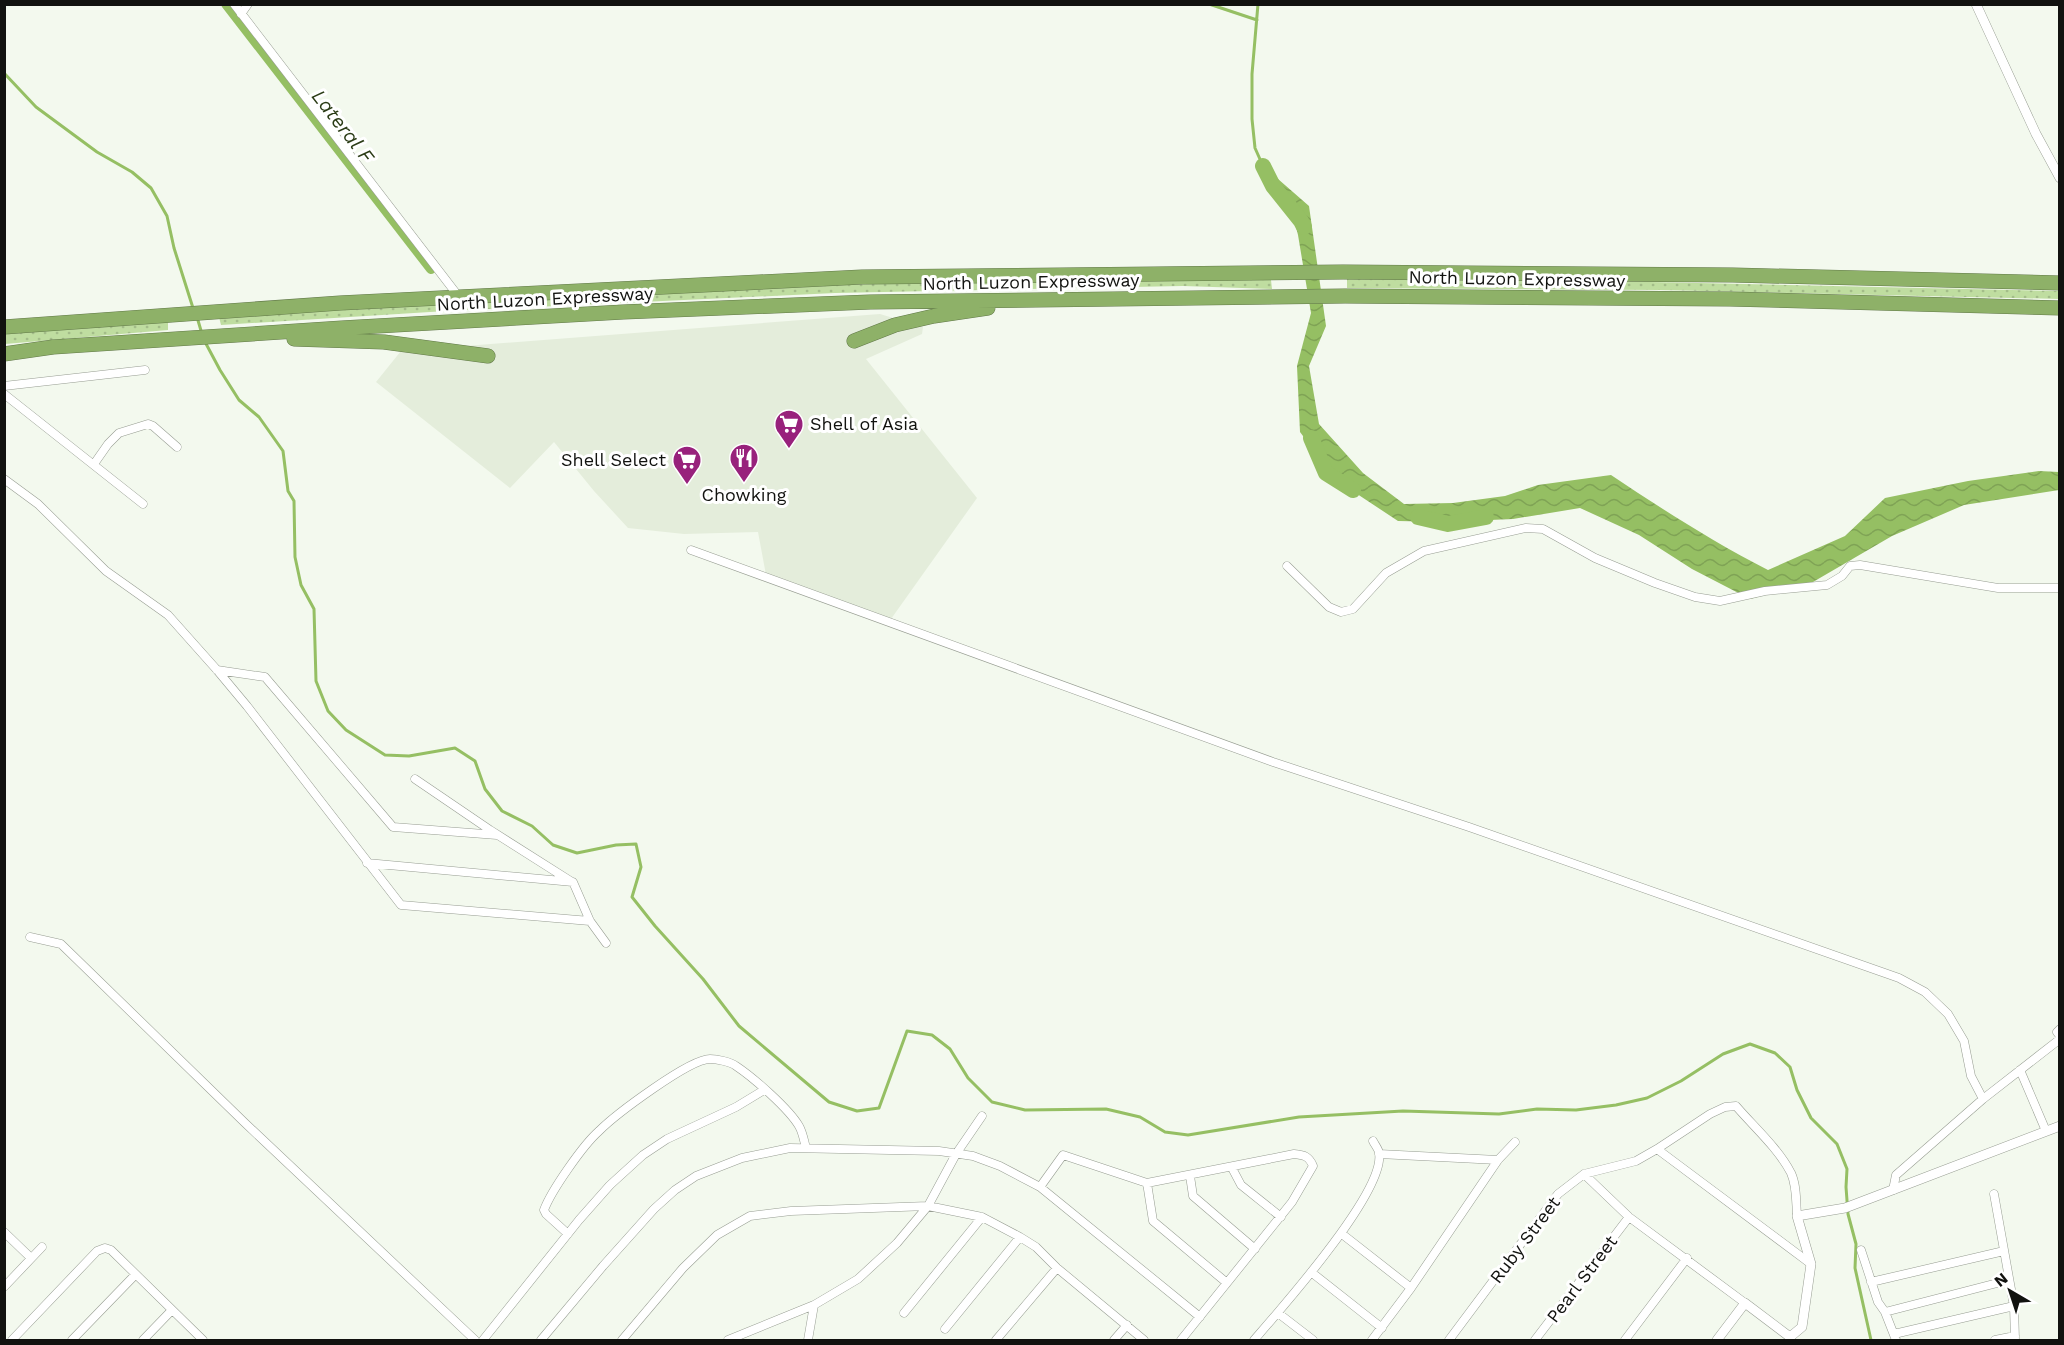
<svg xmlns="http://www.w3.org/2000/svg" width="2064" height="1345" viewBox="0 0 2064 1345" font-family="'Work Sans',sans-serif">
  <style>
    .built { fill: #e4eddb }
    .grass { fill: url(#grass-dots) }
    .water { fill: url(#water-waves) }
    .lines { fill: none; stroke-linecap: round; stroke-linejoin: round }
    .stream { stroke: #95bf63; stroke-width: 3 }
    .canal { stroke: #95bf63; stroke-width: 10 }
    .river { stroke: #95bf63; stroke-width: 16 }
    .minor-casing { stroke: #979d92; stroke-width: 9 }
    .tertiary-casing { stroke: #979d92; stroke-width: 10 }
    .motorway-casing { stroke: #627949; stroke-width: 15 }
    .minor { stroke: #fff; stroke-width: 8 }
    .tertiary { stroke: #fff; stroke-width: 9 }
    .motorway { stroke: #8eb168; stroke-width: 14 }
    .labels { text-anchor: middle; stroke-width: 6; stroke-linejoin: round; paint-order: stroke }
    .street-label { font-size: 18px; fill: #11120f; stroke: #fff }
    .poi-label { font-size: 18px; fill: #11120f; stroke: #fff; text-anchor: start }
    .water-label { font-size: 20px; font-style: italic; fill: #2b3c16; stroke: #fff }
  </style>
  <defs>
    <pattern id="grass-dots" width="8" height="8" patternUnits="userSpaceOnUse" patternTransform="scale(1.5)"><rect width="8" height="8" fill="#bfdda0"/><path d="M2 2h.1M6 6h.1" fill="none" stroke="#a3bd89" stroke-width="1.8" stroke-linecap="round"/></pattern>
    <pattern id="water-waves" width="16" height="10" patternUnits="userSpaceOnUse" patternTransform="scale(1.5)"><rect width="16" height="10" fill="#95bf63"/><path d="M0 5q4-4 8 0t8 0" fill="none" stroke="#7fa355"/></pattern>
  </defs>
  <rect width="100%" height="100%" fill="#f3f9ee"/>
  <path class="built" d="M880,314L923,327L922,334L866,359L977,498L891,619L766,575L758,532L684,534L628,528L594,491L554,442L510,488L376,382L401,351Z"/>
  <path class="grass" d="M1183,277L1271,280L1272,289L1183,286L835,293L446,311L221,325L219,317C540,291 861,283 1183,277Z
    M1347,279L1651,282L2059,291L2060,299L1660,290L1347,288Z
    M168,319V330L5,344V333Z"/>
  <path class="water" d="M1263,166L1309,206L1326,326L1309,366L1319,424L1363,473L1404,504L1453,503L1505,496L1538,485L1611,475C1662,509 1713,542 1768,570L1845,536L1885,498L1968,481L2039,471L2059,472V490L1964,505L1892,536L1813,582L1750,599L1692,569L1639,535L1580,508L1513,519L1443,522L1398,521L1336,480L1300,432L1297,366L1311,313L1298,235L1289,198Z"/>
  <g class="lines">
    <path class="stream" d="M1209,4L1257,20
      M1258,4L1252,74V119L1255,148L1263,166
      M4,73L36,107L97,152L132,172L151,188L167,216L174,248L193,308
      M197,317L202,334
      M204,340L220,370L239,400L259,417L283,451L288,491L294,501L295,557L301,585L314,609L316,681L328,711L346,730L385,755L409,756L455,748L475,761L485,789L502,811L532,826L553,845L577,853L616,845L636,844L641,867L632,897L655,926L703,979L739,1026L829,1102L857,1111L879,1108L907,1031L932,1035L950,1049L968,1078L992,1102L1025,1110L1106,1109L1140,1117L1165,1132L1188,1135L1299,1117L1403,1111L1499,1114L1537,1109L1576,1110L1616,1105L1647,1098L1681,1081L1723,1054L1750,1044L1775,1053L1790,1067L1797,1090L1811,1118L1837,1144L1847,1169L1846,1187L1848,1214L1856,1244L1855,1268L1871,1340"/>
    <path class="canal" d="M226,4L431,269"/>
    <path class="river" d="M1263,166L1273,186L1301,221L1304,227
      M1311,438L1326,473L1353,490
      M1418,517L1448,524L1486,517"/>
    <g class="minor-casing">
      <path id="minor" d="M234,4L459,297
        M241,14L248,4
        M4,386L145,370
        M4,394L143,504
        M94,464L108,444L119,433L148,424L153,426L177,447
        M4,479L38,504L106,571L168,615L217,670L247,706L401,905L590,921
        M691,550L1273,762L1469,827L1899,978L1925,992L1948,1014L1964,1041L1971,1076L1983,1099
        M1287,566L1329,607L1341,612L1353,609L1386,573L1424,551L1526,528L1543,529L1595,558L1655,583L1695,597L1720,601L1765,591L1827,585L1842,576L1850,566L1860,565L1998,588H2060
        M217,670L265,677L393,827L497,835
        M415,779L490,830L572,882
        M367,863L573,882L590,921L606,943
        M30,937L61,944L245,1123L475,1340
        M2060,1029L2057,1032L2060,1036
        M2020,1070L2046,1131
        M1657,1149L1811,1264
        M1379,1154L1498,1160
        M1232,1168L1241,1185L1281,1217
        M1584,1174L1629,1217L1745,1303
        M1190,1176L1193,1196L1255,1249
        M1147,1183L1153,1221L1227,1283
        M1040,1187L1063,1155L1147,1183L1294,1154C1304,1155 1309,1156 1313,1166L1292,1202L1181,1340
        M1893,1190L1896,1175L1983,1099L2060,1039
        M1994,1194L2014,1306L2015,1340
        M4,1232L31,1258
        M568,1234L546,1214L544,1210C551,1191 583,1145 599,1131C615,1115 689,1059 710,1059C717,1059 731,1062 736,1066C754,1078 789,1109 799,1126C803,1133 804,1141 806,1148
        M1342,1234L1411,1288
        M1861,1250L1878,1302L1885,1312L1896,1340
        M1311,1272L1382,1328
        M1871,1282L2004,1251
        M4,1287L42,1247
        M1885,1312L2009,1280
        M904,1313L982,1217
        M1278,1313L1313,1340
        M945,1329L1020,1237
        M1894,1334L2014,1306
        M12,1340L97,1251L105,1248L111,1250L203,1340
        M72,1340L135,1275
        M143,1340L172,1310
        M483,1340L579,1220L610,1185L643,1155L667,1139L736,1107L764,1090
        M541,1340L603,1266L654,1209L675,1190L696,1176L742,1158L790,1148L939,1151L973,1156L1000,1166L1040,1187L1200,1317
        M622,1340L683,1268L717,1235L750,1216L791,1211L928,1206L982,1217L1020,1237L1036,1247L1057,1268L1144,1340
        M728,1340L814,1305L858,1279L897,1243L928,1206L956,1154L982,1116
        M808,1340L814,1305
        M996,1340L1057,1268
        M1114,1340L1127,1325
        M1254,1340C1280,1310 1386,1191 1379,1153C1379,1150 1375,1145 1373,1141
        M1372,1340L1411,1288L1498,1160L1515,1142
        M1449,1340L1558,1194L1584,1174L1636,1161L1657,1149L1710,1114L1725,1107L1736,1106C1754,1127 1778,1148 1791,1173C1797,1186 1796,1203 1797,1216
        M1535,1340L1629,1217
        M1625,1340L1687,1258
        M1995,1340L2015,1336"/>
    </g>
    <g class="tertiary-casing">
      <path id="tertiary" d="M1976,4L2036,134L2060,178
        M1717,1340L1745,1303L1790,1337L1802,1327L1811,1264L1797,1216L1845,1208L2060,1126"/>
    </g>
    <g class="motorway-casing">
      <path id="motorway" d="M4,327L340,303L862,277L1343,272L1733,275L2060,283
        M294,339L384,342L488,356
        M854,341L895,325L934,316L988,308
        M4,354L53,347L342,328L623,312L870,302L1345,296L1730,299L2060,308"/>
    </g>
    <use href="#minor" class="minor"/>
    <use href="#tertiary" class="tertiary"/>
    <use href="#motorway" class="motorway"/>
  </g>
  <defs>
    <g id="supermarket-pin" transform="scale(1.5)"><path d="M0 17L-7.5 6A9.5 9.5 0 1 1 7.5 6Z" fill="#98217c" stroke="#fff"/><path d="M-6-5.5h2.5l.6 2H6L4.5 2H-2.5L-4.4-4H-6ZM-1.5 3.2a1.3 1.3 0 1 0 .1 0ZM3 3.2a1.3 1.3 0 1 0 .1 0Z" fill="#fff"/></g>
    <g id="restaurant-pin" transform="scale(1.5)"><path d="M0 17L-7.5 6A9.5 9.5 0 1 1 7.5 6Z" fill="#98217c" stroke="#fff"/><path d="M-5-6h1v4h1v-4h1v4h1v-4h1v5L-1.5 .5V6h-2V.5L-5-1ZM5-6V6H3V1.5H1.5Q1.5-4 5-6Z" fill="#fff"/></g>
  </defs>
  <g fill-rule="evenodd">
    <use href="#supermarket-pin" x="789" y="424"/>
    <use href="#restaurant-pin" x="744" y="458"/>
    <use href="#supermarket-pin" x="687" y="460"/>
  </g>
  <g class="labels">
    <g class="street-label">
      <text transform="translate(1517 279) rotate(1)" y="6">North Luzon Expressway</text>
      <text transform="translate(1031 282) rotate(-1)" y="6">North Luzon Expressway</text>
      <text transform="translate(545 299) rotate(-3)" y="6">North Luzon Expressway</text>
      <text transform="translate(1525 1240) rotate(-53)" y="6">Ruby Street</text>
      <text transform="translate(1582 1279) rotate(-53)" y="6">Pearl Street</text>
    </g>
    <g class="poi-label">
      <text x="810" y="430">Shell of Asia</text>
      <text x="666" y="466" text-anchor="end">Shell Select</text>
      <text x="744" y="501" text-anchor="middle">Chowking</text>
    </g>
    <g class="water-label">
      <text transform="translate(343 126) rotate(52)" y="7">Lateral F</text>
    </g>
  </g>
  <rect width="2064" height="1345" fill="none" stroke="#11120f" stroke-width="12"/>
  <g transform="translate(2010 1291) rotate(321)" stroke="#ffffff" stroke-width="4.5" paint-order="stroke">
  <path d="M0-4.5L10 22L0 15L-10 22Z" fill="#11120f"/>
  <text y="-9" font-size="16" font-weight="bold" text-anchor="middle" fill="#11120f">N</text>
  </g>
</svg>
